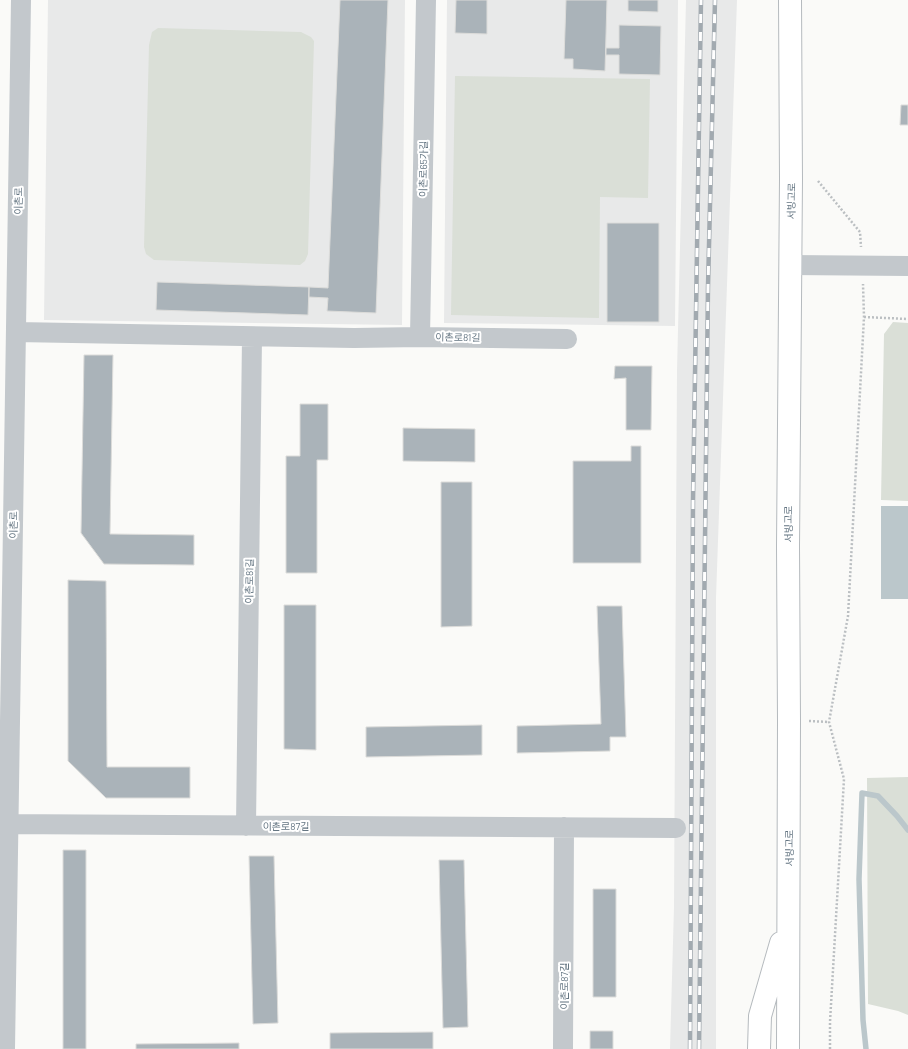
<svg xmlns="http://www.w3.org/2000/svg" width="908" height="1049" viewBox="0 0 908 1049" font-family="Barlow,'Noto Sans KR',sans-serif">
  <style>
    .built { fill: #e8e9e9 }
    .green { fill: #dadfd7 }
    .water { fill: #bbc7cb }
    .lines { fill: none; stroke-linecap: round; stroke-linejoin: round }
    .stream { stroke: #bbc7cb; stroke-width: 5.5 }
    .building { fill: #aab3b9; stroke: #dcdcda }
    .major-casing { stroke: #b5babe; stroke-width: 24 }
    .path { stroke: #bbbfc2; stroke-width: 2.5; stroke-dasharray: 2 2; stroke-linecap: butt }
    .minor { stroke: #c3c8cc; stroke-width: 20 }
    .major { stroke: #fff; stroke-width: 22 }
    .rail-casing { stroke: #a2aab0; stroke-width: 4.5 }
    .rail { stroke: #fff; stroke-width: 3; stroke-dasharray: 9; stroke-linecap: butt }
    .labels { text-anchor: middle; stroke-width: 4; stroke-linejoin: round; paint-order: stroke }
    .street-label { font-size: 10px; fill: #657683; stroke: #fff }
  </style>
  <rect width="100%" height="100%" fill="#fafaf8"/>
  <path class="built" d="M48,0H405L402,325L44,320Z
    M447,0H678L675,326L444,323Z
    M686,0H737L716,598V1049H670L674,907L677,371Z"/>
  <path class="green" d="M158,28L301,32L311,37L314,41L308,254L305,261L300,265L154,260L146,254L144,247L149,45L152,32Z
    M455,76L650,79L648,198L600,197L599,318L451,315Z
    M893,322L908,323V501L881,500L884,334Z
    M908,777V1015L898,1011L868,1004L867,778Z"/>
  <path class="water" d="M881,506H908V599H881Z"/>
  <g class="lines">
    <path class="stream" d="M866,1049L863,1020L859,879L862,793L878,796L897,816L908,830"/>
  </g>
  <path class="building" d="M340,0H388L376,313L327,311L328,298L309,297V287L328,288Z
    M456,0H487V34L455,33Z
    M566,0H607L605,71L573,69V59H564Z
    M628,0H658V12L628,11Z
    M619,25L661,26L660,75L619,74V55H606V48H619Z
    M901,105H908V125H900Z
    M607,223H659V322H607Z
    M157,282L309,287L308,315L156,310Z
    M84,355H113L110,534L194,535V565L104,564L81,533Z
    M615,366H652L651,430H626V378L614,379Z
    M300,404H328V460H317V573H286V456H300Z
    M403,428L475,429V462L403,461Z
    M631,446H641V563H573V461H631Z
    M441,482H472V626L441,627Z
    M68,580L106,581L107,767H190V798H106L68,761Z
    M284,605H316V750L284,749Z
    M597,606H622L626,737H610V751L517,753V726L601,724Z
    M482,725V755L366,757V727Z
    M63,850H86V1049H63Z
    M249,856H274L278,1023L253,1024Z
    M439,860H464L468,1027L443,1028Z
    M593,889H616V997H593Z
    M590,1031H613V1049H590Z
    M433,1032V1049H330V1033Z
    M239,1043V1049H136V1044Z"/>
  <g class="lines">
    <g class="major-casing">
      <path id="major" d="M759,1049L760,1016L781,943
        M788,1049L789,721L788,547L791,179L790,0"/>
    </g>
    <path class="path" d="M818,181L860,232L861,247
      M864,317L908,319
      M809,721L829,722
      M830,1049V1022L844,779L829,722L848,616L864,317L863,284"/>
    <path class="minor" d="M790,265L908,266
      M16,332L354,338L420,337L567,339
      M420,337L426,0
      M0,824L676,828
      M246,826L252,337
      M5,1049L21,0
      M563,1049L564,827"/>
    <use href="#major" class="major"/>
    <g class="rail-casing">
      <path id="rail" d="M690,1049L693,501L701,0
        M699,1049L708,287L715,0"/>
    </g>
    <use href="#rail" class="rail"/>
  </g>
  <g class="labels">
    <g class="street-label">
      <text transform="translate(423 169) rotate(-89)" y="4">이촌로65가길</text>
      <text transform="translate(18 201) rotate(-89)" y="4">이촌로</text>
      <text transform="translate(791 201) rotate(-89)" y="4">서빙고로</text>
      <text transform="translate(458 337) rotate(1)" y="4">이촌로81길</text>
      <text transform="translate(788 524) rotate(-90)" y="4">서빙고로</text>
      <text transform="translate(13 525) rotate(-89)" y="4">이촌로</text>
      <text transform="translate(249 581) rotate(-89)" y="4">이촌로81길</text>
      <text x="286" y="830">이촌로87길</text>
      <text transform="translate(789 848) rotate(-90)" y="4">서빙고로</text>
      <text transform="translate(564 986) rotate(-90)" y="4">이촌로87길</text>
    </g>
  </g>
</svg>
